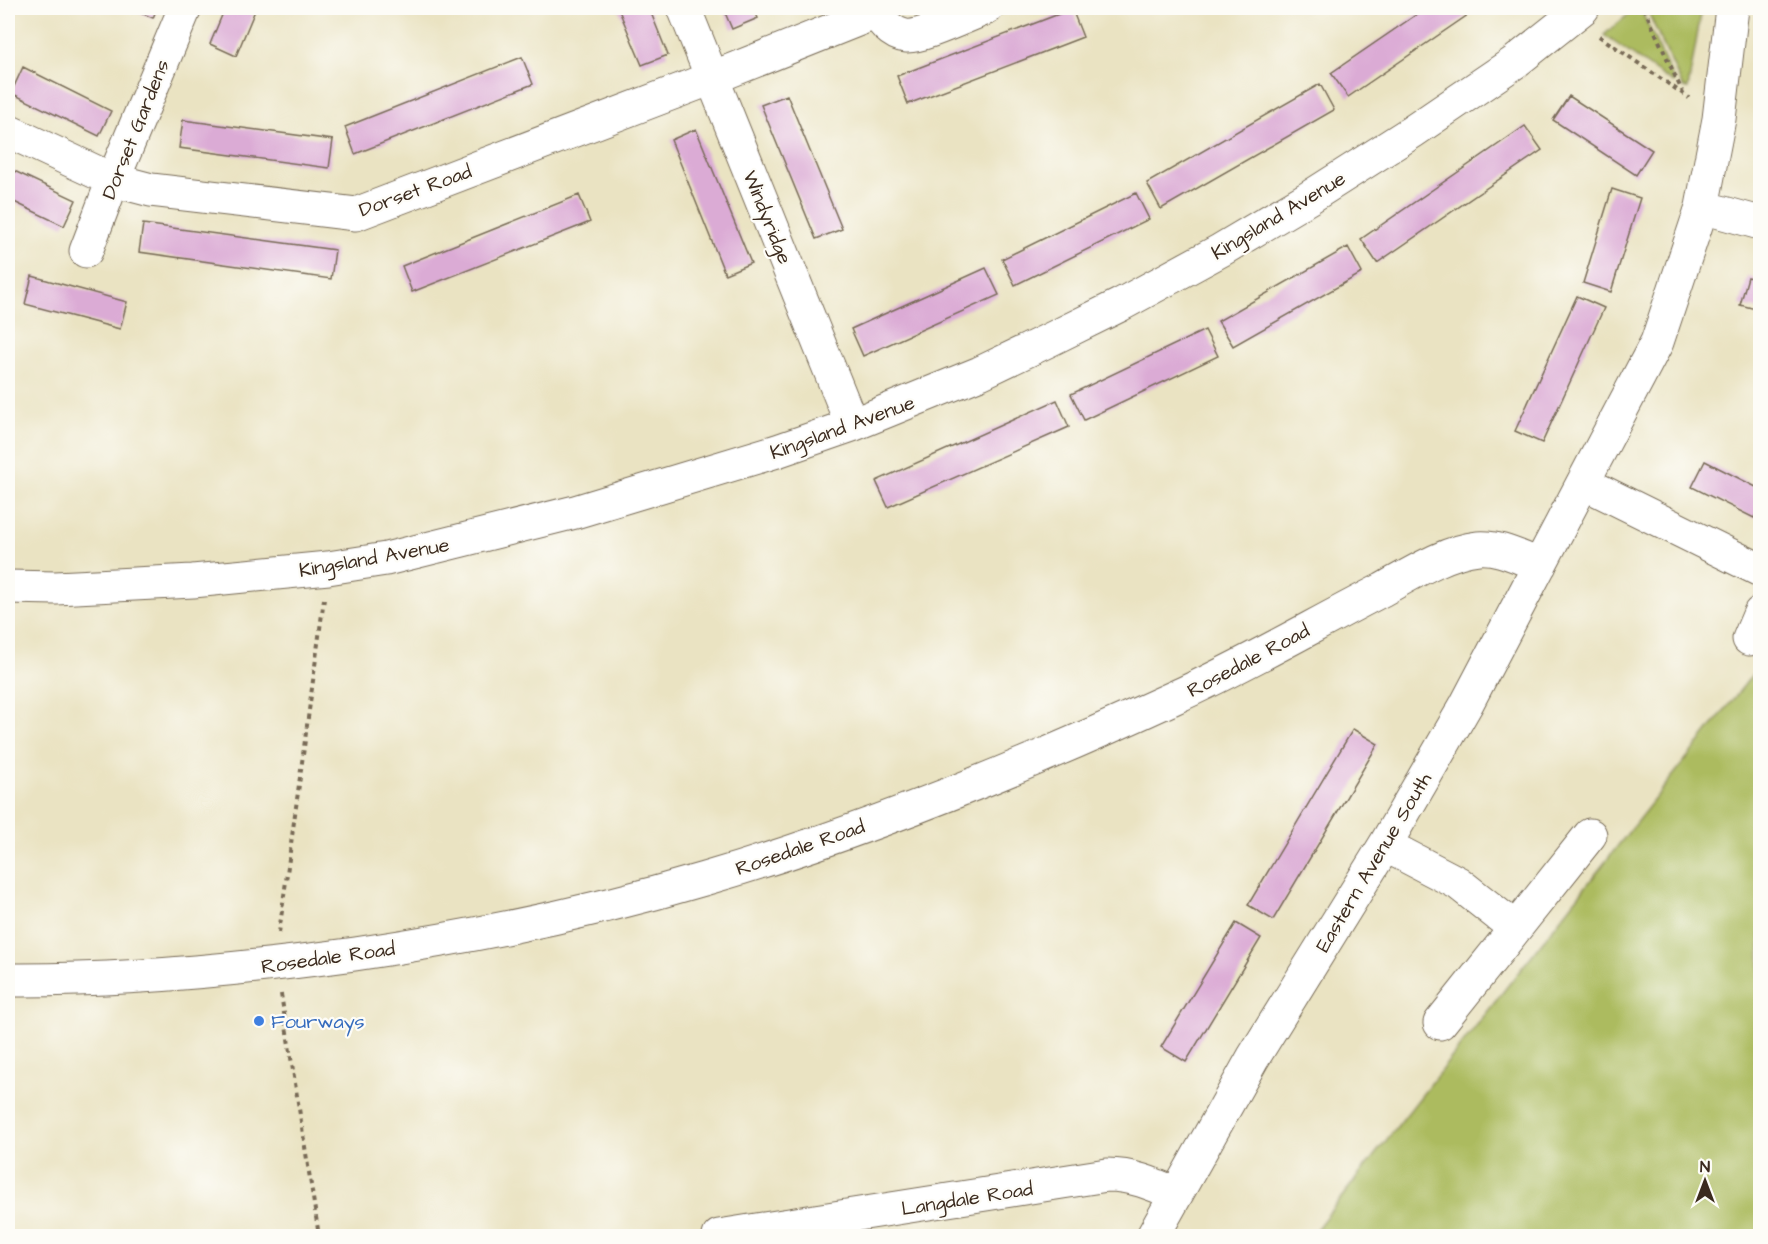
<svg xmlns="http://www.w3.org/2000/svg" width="1768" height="1244" viewBox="0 0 1768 1244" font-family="'Architects Daughter',sans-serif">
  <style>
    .green { fill: #acbb5e; stroke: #74723e; stroke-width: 1.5 }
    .building { fill: #dbabd5 }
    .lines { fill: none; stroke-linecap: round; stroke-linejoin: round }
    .minor-casing { stroke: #786b57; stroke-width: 35 }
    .path { stroke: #786b57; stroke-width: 4; stroke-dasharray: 4.5 4.5; stroke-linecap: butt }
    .minor { stroke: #fff; stroke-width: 33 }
    .shop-dot { fill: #3f7fe0; stroke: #fdfcf7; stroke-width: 2 }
    .labels { text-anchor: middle; stroke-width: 4.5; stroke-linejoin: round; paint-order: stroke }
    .street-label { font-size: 20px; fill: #3b2a1e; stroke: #fdfcf7 }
    .shop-label { font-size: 20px; fill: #366cbe; stroke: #fdfcf7; text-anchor: start }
  </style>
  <rect width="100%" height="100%" fill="#fdfcf7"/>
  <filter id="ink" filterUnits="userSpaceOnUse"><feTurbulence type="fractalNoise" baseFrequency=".0167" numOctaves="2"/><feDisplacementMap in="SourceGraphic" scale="12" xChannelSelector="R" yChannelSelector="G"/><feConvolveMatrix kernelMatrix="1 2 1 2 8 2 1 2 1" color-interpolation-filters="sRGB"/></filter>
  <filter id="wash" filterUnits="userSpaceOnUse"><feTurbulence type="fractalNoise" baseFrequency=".008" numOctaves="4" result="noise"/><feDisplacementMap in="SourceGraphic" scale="24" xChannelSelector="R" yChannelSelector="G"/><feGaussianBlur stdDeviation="1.35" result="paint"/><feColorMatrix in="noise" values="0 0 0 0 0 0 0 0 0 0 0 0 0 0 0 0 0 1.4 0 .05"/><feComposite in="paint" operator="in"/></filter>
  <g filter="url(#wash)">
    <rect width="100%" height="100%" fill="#eae3c2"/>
    <path class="green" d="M1636,8H1640L1674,81L1673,83L1604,35Z
      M1646,8H1702L1688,88L1683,87Z
      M1760,665V1236H1311Z"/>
    <g id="blocks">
      <path class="building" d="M129,8H157L153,18Z
        M225,8H256L236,56L210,44Z
        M618,8H649L668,55L642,65Z
        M723,8H753L758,18L732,29Z
        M1426,8H1478L1348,97L1331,73Z
        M1072,9L1083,37L908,104L897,76Z
        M522,57L533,84L355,154L345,127Z
        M23,67L111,111L99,136L11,93Z
        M1320,84L1334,110L1161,209L1147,183Z
        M787,95L842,229L816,239L761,105Z
        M1569,96L1652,150L1636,175L1553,120Z
        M183,120L333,140L329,168L179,148Z
        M1525,126L1542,150L1377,263L1361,239Z
        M696,129L751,263L725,274L671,140Z
        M8,168L76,200L64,226L8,199Z
        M1612,189L1640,198L1611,292L1583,283Z
        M1136,193L1149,219L1015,285L1002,259Z
        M579,195L590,222L412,292L402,266Z
        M143,224L335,250L331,279L139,252Z
        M1348,247L1362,273L1233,346L1218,321Z
        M986,268L999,295L863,356L851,329Z
        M32,276L127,302L120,329L25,304Z
        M1748,277L1760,280V310L1740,305Z
        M1577,296L1604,308L1542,443L1515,431Z
        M1205,330L1218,356L1084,420L1071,394Z
        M1057,400L1069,427L888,507L876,481Z
        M1705,461L1760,489V506L1754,518L1692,487Z
        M1353,729L1378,744L1273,920L1248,905Z
        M1236,923L1261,938L1186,1062L1161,1047Z"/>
    </g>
  </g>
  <g filter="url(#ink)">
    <use href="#blocks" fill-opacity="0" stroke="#786b57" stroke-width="1.5"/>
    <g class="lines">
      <g class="minor-casing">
        <path id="minor" d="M684,8L852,425
          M877,8C879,21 892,34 906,36C921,38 970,14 987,8
          M8,131L113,180L151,190L356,214L712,78L877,12
          M1702,207L1760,223
          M86,251L113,180L185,8
          M1584,483L1760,570
          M8,587L56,588L193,581L328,568L386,559L575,512L777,451L852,425L980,373L1049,340L1120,305L1221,250L1310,197L1412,132L1515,62L1583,8
          M1749,639L1760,613
          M1385,845L1458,883L1515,928
          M8,980C124,981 239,970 355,954C472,937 590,913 704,879C865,832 1021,768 1173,698C1244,666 1312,626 1382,590C1409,575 1447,551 1478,548C1499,546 1520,558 1540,565
          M1440,1023L1590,835
          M719,1236L1107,1175C1133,1175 1153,1184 1176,1194
          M1153,1236L1253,1058L1385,845L1466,705L1657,342L1702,207L1719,119L1732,8"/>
      </g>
      <path class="path" d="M1644,8L1682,91
        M1599,36L1689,98
        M279,933L324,599
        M281,994L319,1236"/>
      <use href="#minor" class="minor"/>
    </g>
  </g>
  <circle class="shop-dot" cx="259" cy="1021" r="6"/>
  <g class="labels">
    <g class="street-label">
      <text transform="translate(135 129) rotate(-68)" y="7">Dorset Gardens</text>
      <text transform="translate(415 190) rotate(-20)" y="7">Dorset Road</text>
      <text transform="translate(1278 215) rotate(-31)" y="7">Kingsland Avenue</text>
      <text transform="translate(768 217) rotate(68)" y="7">Windyridge</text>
      <text transform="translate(842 427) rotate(-20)" y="7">Kingsland Avenue</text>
      <text transform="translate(374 557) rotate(-10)" y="7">Kingsland Avenue</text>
      <text transform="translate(1248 660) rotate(-28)" y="7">Rosedale Road</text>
      <text transform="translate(800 847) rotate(-19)" y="7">Rosedale Road</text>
      <text transform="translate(1373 862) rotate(-59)" y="7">Eastern Avenue South</text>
      <text transform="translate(328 957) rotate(-8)" y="7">Rosedale Road</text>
      <text transform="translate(967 1198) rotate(-9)" y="7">Langdale Road</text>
    </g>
    <g class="shop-label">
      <text x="271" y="1028">Fourways</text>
    </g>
  </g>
  <rect width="1768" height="1244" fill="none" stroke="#fdfcf7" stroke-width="30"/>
  <g transform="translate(1705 1181)" stroke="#fdfcf7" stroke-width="4.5" paint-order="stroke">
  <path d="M0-4.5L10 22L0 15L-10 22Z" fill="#3b2a1e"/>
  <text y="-9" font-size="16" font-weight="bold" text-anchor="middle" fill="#3b2a1e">N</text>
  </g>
</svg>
